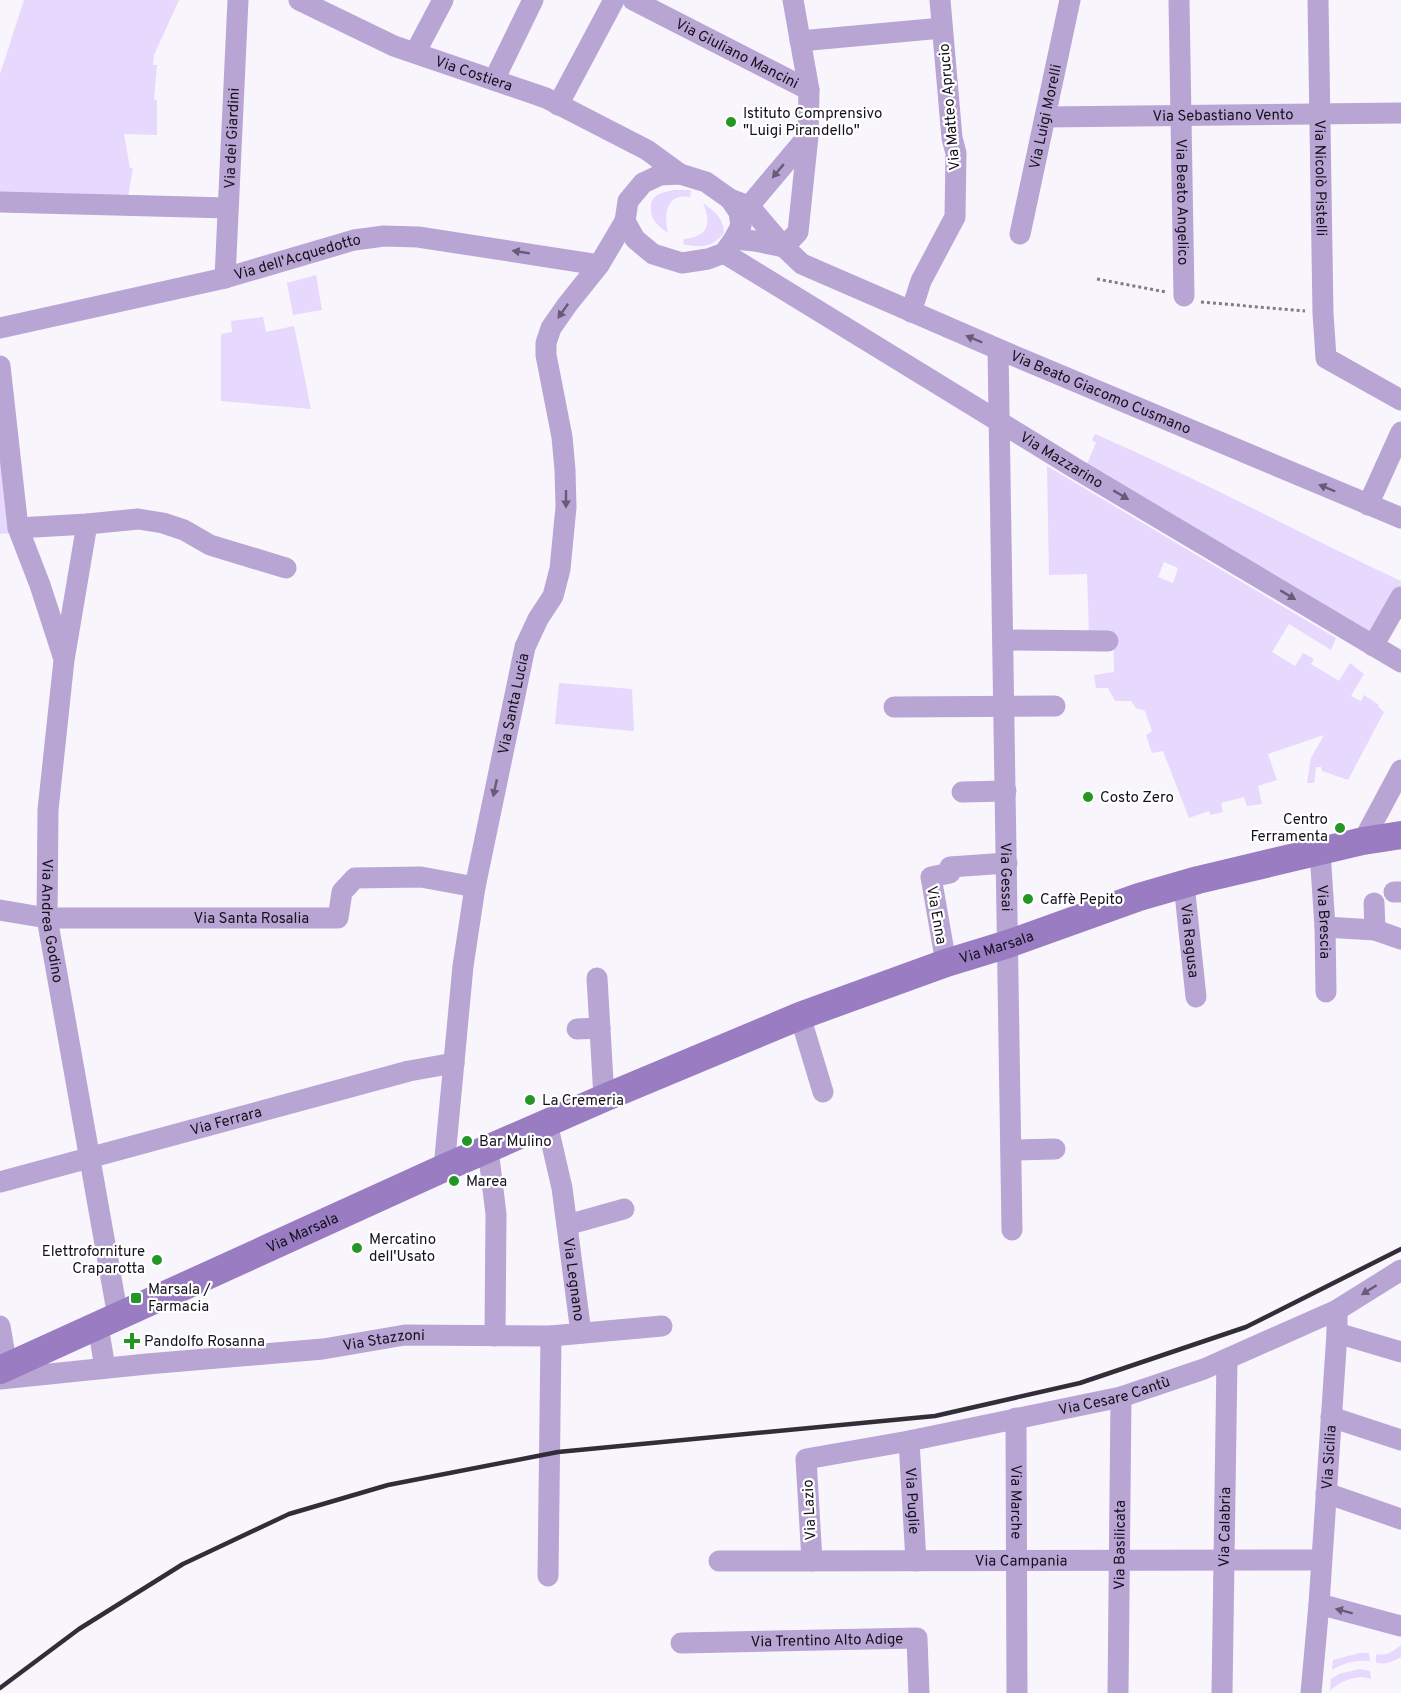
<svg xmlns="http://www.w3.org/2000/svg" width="1401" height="1693" viewBox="0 0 1401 1693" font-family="Overpass,sans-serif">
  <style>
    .green { fill: #e7d8fd; fill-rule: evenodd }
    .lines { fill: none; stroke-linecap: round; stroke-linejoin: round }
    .path { stroke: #807c86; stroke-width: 3; stroke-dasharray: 3 3; stroke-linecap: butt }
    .minor { stroke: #b8a5d4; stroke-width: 21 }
    .secondary { stroke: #997cc1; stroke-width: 28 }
    .rail { stroke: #322d38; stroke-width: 4.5 }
    .oneway { fill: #675b78 }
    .poi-dot { fill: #239624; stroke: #fff; stroke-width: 2 }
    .labels { text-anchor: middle; stroke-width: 4.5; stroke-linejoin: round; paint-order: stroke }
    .street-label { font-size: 15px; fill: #16111d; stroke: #fff }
    .poi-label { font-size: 15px; fill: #16111d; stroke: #fff; text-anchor: start }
  </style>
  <rect width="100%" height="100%" fill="#f8f5fd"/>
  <path class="green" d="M24,0H179L154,55L153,65H157L154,100H157V135L124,134L130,168H133L128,197L0,192V74Z
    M674,190H691L690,197C686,197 683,196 679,197C664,201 665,221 668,233C664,230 659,227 656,223C653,219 651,215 651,210C649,195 662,192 674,190Z
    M703,203C715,212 723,217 724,233C711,248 702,248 683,244L684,239C708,237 712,224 703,203Z
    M316,275L322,310L293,315L287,283Z
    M263,317L266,332L294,326L311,409L221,401V334L232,332L231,321Z
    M0,409L12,533L0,534Z
    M1095,434C1199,479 1299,533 1401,581V585L1373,635L1087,464L1096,443L1092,440Z
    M1047,466L1336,638L1331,650L1289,624L1272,652L1295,666L1303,653L1314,659L1311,664L1339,681L1350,663L1364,674L1351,696L1361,701L1364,695L1379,705L1378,707L1384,712L1348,780L1322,771L1321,767H1316L1314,783H1307L1311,758L1324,735L1268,754L1277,780L1258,786L1262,804L1247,806L1244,797L1221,803L1223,812L1210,815L1209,811L1189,818L1163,751L1152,753L1146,735L1152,731L1145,711L1136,708L1131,701H1115L1108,688H1096L1094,675L1114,672L1113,634H1089L1087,574L1049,575ZM1164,562L1178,568L1173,583L1158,577Z
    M559,683L632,689L634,731L555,724Z
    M1401,1645V1657C1393,1661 1385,1666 1376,1662V1654C1385,1657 1394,1651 1401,1645Z
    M1360,1653H1369L1370,1661C1355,1660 1344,1663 1332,1670L1333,1660Z
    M1360,1669L1370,1671L1371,1679C1357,1674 1342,1681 1330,1690L1331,1679L1339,1674Z"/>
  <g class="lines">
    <path class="path" d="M1097,279L1166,292
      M1201,302L1305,311"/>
    <g class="minor">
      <path id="s1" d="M299,0L394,46L546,98L647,150L680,174"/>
      <path id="s2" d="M633,0L809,90"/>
      <path id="s3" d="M1179,0L1184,296"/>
      <path id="s4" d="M1318,0L1323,313L1326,358L1401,400"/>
      <path d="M800,41L942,28"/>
      <path d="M415,53L443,0"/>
      <path d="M494,80L533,0"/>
      <path d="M558,105L614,0"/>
      <path id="s5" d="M1045,117L1401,113"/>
      <path d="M680,174L706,182L730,199L739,212L741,226L734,239L724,253L708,259L682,263L653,254L635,239L625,221L628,201L643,183L660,175Z"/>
      <path id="s6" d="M730,199L749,206L784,247L802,264L998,349L1401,518"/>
      <path d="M0,202L228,208"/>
      <path d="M749,206L808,136"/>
      <path id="s7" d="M1020,234L1070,0"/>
      <path d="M734,239L755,241L784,247"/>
      <path d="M784,247L798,232L808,136L809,90L793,0"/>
      <path id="s8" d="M724,253L1073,467L1401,662"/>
      <path id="s9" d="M225,278L238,0"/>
      <path d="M911,312L921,281L955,217L956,153L952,138L940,0"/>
      <path id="s10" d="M0,328L225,278L354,240L384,236L418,237L599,265"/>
      <path id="s11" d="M998,349L1012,1230"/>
      <path d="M0,366L18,528L40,585L63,656"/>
      <path d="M1368,505L1401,432"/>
      <path id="s12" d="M87,524L64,660L48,810L47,918L118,1317"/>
      <path d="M18,528L87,524L138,519L163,523L184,530L210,545L286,568"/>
      <path d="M1003,640L1108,641"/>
      <path d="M1373,646L1401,597"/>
      <path d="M894,707L1055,706"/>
      <path d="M962,792L1006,791"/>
      <path d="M1363,841L1401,770"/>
      <path id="s13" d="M1320,852L1325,927L1326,992"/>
      <path id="s14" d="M1184,884L1196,997"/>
      <path d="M1394,892H1401"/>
      <path d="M1374,903L1375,930"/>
      <path id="s15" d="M0,910L47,918H338L342,892L355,878L421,877L475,887"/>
      <path d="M1325,927L1375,930L1401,939"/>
      <path d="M946,963L931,877L950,873V867L1007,863"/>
      <path d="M597,978L604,1098"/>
      <path d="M800,1016L823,1092"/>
      <path d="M577,1029L600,1028"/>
      <path id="s16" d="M547,1123L562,1188L581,1333"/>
      <path d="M488,1149L496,1214L495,1336"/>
      <path d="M1011,1150L1055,1149"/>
      <path id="s17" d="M444,1168L463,966L475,887L525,647L538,619L553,596L560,569L566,507L565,470L562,437L546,355V343L551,328L567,305L599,265L625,221"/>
      <path id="s18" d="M0,1182L409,1071L454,1063"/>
      <path d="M567,1225L624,1209"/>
      <path d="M0,1326L7,1367"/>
      <path d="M98,1326L105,1368"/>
      <path d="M1337,1333L1401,1352"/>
      <path id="s19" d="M0,1379L147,1364L323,1349L405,1335L551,1336L662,1326"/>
      <path d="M1331,1417L1401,1440"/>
      <path id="s20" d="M1016,1418L1017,1693"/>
      <path id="s21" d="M909,1441L916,1561"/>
      <path d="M1326,1493L1401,1519"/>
      <path id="s22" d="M719,1561L1321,1560"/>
      <path id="s23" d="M812,1561L806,1459L909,1441L1121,1397L1204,1369L1337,1310L1401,1270"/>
      <path d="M548,1576L551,1336"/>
      <path id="s24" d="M1319,1604L1337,1333V1310"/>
      <path id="s25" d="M681,1643L917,1638L919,1693"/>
      <path id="s26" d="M1118,1693L1121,1397"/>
      <path id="s27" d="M1222,1693L1227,1359"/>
      <path d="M1311,1693L1319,1604L1401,1626"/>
    </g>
    <path class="secondary" id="s28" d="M0,1370L444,1168L604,1098L800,1016L946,963L1008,944L1139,897L1198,880L1363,841L1401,835"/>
    <path class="rail" d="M0,1688L79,1629L183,1564L289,1514L388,1485L558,1452L935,1416L1080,1383L1246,1327L1401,1249"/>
  </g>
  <defs><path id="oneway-solid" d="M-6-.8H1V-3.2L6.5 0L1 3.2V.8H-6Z" transform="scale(1.5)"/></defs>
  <g class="oneway">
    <use href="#oneway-solid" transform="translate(778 171) rotate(130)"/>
    <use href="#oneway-solid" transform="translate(521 252) rotate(-171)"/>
    <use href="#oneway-solid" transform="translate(563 311) rotate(125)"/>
    <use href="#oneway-solid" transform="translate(974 339) rotate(-157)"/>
    <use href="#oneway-solid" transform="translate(1327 488) rotate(-157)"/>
    <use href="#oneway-solid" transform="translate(1121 495) rotate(31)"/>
    <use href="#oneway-solid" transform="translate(566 499) rotate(90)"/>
    <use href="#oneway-solid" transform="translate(1288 595) rotate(31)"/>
    <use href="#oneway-solid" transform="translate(495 788) rotate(102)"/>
    <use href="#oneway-solid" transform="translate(1369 1290) rotate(148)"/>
    <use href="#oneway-solid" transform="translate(1344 1611) rotate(-165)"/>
  </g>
  <g class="poi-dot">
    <circle cx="731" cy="122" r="6"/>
    <circle cx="1088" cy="797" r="6"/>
    <circle cx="1340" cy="828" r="6"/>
    <circle cx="1028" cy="899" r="6"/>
    <circle cx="530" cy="1100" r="6"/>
    <circle cx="467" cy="1141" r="6"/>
    <circle cx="454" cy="1181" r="6"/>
    <circle cx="357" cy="1248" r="6"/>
    <circle cx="157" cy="1260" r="6"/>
    <rect x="130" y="1292" width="12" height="12" rx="3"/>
    <path d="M129 1332h6v6h6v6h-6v6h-6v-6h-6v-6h6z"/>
  </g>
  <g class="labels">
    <g class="street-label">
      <text dy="5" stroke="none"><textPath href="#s2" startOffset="117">Via Giuliano Mancini</textPath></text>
      <text dy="5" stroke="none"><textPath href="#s1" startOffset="190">Via Costiera</textPath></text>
      <text transform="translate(949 107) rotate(-95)" y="5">Via Matteo Aprucio</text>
      <text dy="5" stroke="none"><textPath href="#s5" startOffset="178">Via Sebastiano Vento</textPath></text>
      <text dy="5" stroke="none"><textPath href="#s7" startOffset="120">Via Luigi Morelli</textPath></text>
      <text dy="5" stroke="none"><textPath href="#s9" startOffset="140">Via dei Giardini</textPath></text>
      <text dy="5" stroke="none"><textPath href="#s4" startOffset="178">Via Nicolò Pistelli</textPath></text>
      <text dy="5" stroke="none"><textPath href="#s3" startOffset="202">Via Beato Angelico</textPath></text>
      <text dy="5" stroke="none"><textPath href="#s10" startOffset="306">Via dell'Acquedotto</textPath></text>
      <text dy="5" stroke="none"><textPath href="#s6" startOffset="424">Via Beato Giacomo Cusmano</textPath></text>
      <text dy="5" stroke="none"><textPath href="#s8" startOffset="396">Via Mazzarino</textPath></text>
      <text dy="5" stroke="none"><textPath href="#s17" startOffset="470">Via Santa Lucia</textPath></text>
      <text dy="5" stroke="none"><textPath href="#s11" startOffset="528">Via Gessai</textPath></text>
      <text transform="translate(937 915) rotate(80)" y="5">Via Enna</text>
      <text dy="5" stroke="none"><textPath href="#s15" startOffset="252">Via Santa Rosalia</textPath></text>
      <text dy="5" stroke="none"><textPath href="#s12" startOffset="400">Via Andrea Godino</textPath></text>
      <text dy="5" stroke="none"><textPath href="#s13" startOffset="70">Via Brescia</textPath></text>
      <text dy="5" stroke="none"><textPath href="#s14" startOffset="57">Via Ragusa</textPath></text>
      <text dy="5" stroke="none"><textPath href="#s28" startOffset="1083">Via Marsala</textPath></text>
      <text dy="5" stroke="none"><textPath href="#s18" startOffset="234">Via Ferrara</textPath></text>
      <text dy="5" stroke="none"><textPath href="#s28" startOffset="332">Via Marsala</textPath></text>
      <text dy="5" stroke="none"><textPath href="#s16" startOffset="159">Via Legnano</textPath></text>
      <text dy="5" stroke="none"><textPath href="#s19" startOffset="386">Via Stazzoni</textPath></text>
      <text dy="5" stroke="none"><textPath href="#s23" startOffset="417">Via Cesare Cantù</textPath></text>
      <text dy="5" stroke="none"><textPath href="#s24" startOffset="147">Via Sicilia</textPath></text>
      <text dy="5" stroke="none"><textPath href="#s21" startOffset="60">Via Puglie</textPath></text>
      <text dy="5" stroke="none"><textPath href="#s20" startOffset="84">Via Marche</textPath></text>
      <text transform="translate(809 1510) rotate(-93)" y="5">Via Lazio</text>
      <text dy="5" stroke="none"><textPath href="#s27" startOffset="166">Via Calabria</textPath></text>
      <text dy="5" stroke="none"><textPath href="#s26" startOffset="148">Via Basilicata</textPath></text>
      <text dy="5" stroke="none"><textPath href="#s22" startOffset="302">Via Campania</textPath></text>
      <text dy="5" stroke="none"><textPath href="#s25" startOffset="146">Via Trentino Alto Adige</textPath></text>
    </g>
    <g class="poi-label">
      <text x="743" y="118">Istituto Comprensivo<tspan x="743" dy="17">"Luigi Pirandello"</tspan></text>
      <text x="1100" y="802">Costo Zero</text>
      <text x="1328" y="824" text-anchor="end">Centro<tspan x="1328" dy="17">Ferramenta</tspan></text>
      <text x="1040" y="904">Caffè Pepito</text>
      <text x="542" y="1105">La Cremeria</text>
      <text x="479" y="1146">Bar Mulino</text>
      <text x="466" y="1186">Marea</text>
      <text x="369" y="1244">Mercatino<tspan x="369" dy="17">dell'Usato</tspan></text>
      <text x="145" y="1256" text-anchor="end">Elettroforniture<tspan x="145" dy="17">Craparotta</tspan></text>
      <text x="148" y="1294">Marsala /<tspan x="148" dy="17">Farmacia</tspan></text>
      <text x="144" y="1346">Pandolfo Rosanna</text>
    </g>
  </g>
</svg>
